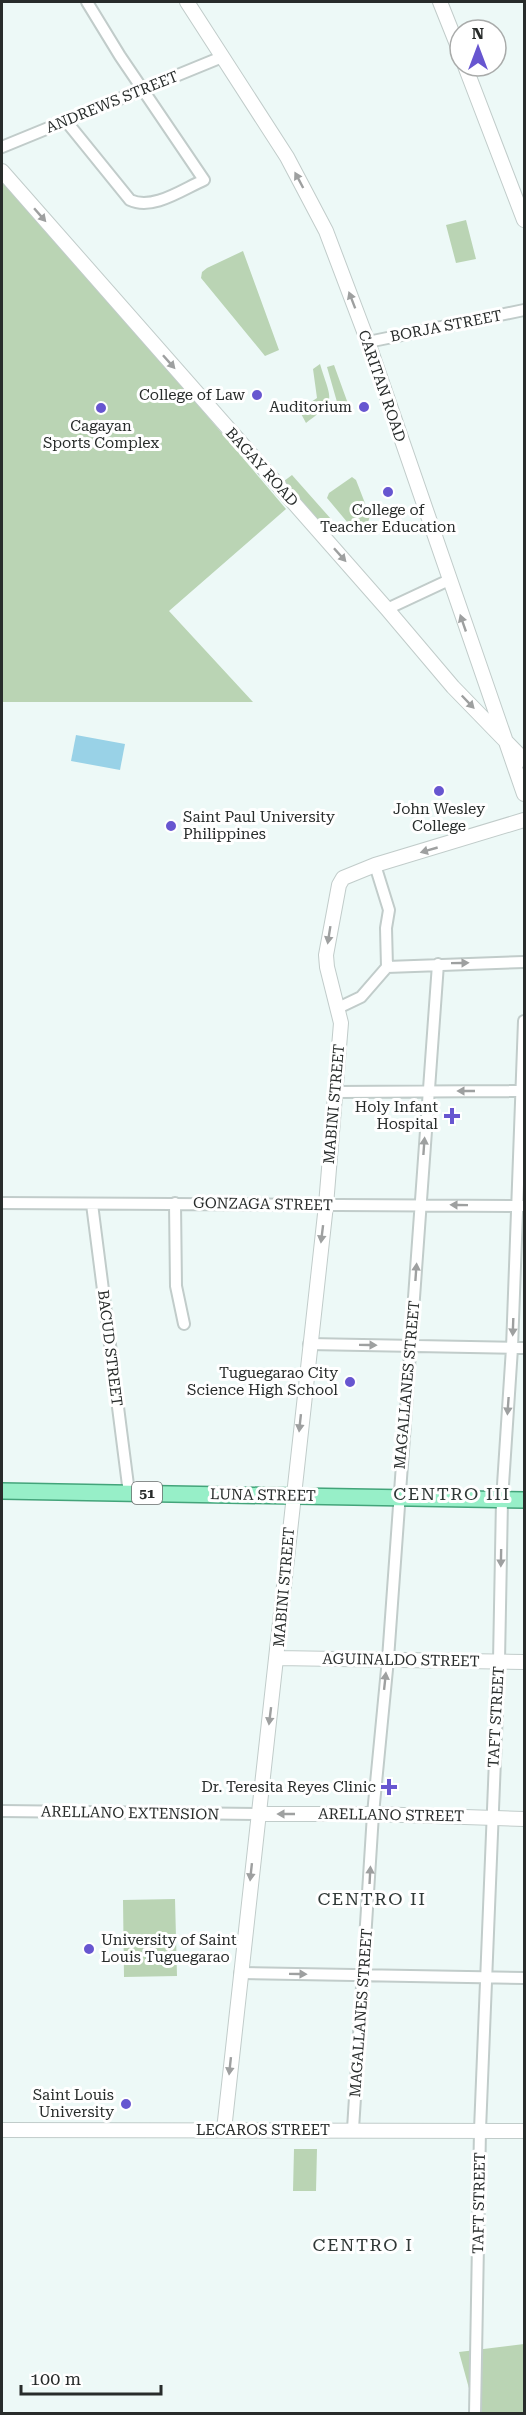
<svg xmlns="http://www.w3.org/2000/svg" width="526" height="2415" viewBox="0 0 526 2415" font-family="'Roboto Serif',serif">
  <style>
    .green { fill: #bad4b4 }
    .water { fill: #99d2e7 }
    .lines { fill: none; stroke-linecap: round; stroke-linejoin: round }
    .street-casing { stroke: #c1ccca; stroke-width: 14 }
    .secondary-casing { stroke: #c1ccca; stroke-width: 16 }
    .primary-casing { stroke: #43a47a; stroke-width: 18 }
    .street { stroke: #fff; stroke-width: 10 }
    .secondary { stroke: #fff; stroke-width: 14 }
    .primary { stroke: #97efc8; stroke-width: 15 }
    .oneway { fill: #9ea0a0 }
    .poi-dot { fill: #6756d0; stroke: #fff; stroke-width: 2 }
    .labels { text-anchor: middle; stroke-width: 6; stroke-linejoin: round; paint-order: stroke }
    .shield { fill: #fff; stroke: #686b6b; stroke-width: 1.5 }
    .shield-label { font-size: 14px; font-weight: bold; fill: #282c2b }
    .street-label { font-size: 15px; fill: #282c2b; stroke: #fff }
    .poi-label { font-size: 15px; fill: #282c2b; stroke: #fff; text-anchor: end }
    .quarter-label { font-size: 18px; letter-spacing: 1.5px; fill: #303937; stroke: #fff }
  </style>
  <rect width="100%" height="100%" fill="#edf9f7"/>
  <path class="green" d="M2,181L115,307L286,509L169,611L253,702H2Z
    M466,220L476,259L456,263L446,225Z
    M243,251L279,350L265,356L201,278L202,272L207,268Z
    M320,364C331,401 338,399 306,423L299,410L317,398L313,369Z
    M334,365L351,412L346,414L339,410L334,415L333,413L337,402L327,367Z
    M292,475L331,519L323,526L284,481Z
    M352,477L356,480L370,516L368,522L353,529L327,498L329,493Z
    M175,1899L177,1976L124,1977L123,1900Z
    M294,2149H317L316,2191H293Z
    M524,2344V2413H473V2403L459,2352Z"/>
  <path class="water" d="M76,735L125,744L120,770L71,761Z"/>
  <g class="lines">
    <g class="street-casing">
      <path id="street" d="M66,121L130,200C153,211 183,189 204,180L120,56L87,2
        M2,147L222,57
        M368,342L524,310
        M387,609L449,580
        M375,865L389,910L386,928L387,967
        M338,1008L361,997L387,967L524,962
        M335,1092L524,1091
        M2,1203L524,1206
        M175,1203L176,1286L184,1324
        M92,1204L129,1493
        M309,1344L524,1348
        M2,1811L258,1814
        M240,1973L524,1978
        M353,2129L373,1814L388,1659L438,964
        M475,2414L480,2130L499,1661L502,1500L512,1348L524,1021"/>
    </g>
    <g class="secondary-casing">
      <path id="secondary" d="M187,2L287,157L326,231L368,342L524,794
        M440,2L460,52
        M465,66L524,220
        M2,171L387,609L453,687L524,760
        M277,1658L524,1662
        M258,1814H373L524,1819
        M2,2130L524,2131
        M224,2130L326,1205L341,1023L327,967L326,955L339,885L343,878L375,865L524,820"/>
    </g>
    <g class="primary-casing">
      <path id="primary" d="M2,1491L524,1500"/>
    </g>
    <use href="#street" class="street"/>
    <use href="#secondary" class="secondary"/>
    <use href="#primary" class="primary"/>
  </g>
  <defs><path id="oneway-solid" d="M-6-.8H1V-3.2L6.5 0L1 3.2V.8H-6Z" transform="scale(1.5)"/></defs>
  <g class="oneway">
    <use href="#oneway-solid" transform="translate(299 180) rotate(-118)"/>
    <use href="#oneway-solid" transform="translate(40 215) rotate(49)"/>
    <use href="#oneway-solid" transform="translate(352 300) rotate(-111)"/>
    <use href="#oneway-solid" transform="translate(169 362) rotate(48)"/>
    <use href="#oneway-solid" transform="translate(340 555) rotate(48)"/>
    <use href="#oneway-solid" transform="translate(463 623) rotate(-109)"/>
    <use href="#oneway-solid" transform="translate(468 702) rotate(46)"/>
    <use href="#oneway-solid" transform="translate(429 850) rotate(164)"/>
    <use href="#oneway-solid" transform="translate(329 935) rotate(99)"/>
    <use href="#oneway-solid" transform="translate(460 963) rotate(-1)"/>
    <use href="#oneway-solid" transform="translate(466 1091) rotate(180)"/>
    <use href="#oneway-solid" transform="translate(424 1146) rotate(-86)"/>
    <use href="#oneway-solid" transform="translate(459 1205) rotate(-179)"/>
    <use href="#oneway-solid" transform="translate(322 1234) rotate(97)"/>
    <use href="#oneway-solid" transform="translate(416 1272) rotate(-86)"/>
    <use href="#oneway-solid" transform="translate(513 1327) rotate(92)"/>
    <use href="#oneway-solid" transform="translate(368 1345) rotate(1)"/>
    <use href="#oneway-solid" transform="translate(508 1406) rotate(94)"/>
    <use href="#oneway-solid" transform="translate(300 1423) rotate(96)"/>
    <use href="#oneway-solid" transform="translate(501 1558) rotate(91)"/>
    <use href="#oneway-solid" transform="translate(385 1681) rotate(-84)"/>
    <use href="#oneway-solid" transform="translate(270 1716) rotate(97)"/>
    <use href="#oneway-solid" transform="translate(286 1814) rotate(-180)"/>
    <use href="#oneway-solid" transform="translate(251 1872) rotate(96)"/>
    <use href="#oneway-solid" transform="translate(370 1875) rotate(-87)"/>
    <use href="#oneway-solid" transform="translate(298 1974) rotate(1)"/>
    <use href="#oneway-solid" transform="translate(230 2066) rotate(96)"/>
  </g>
  <g class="poi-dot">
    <circle cx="257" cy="395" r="6"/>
    <circle cx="364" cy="407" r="6"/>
    <circle cx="101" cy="408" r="6"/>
    <circle cx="388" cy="492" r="6"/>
    <circle cx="439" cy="791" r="6"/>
    <circle cx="171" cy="826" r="6"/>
    <path d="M449 1107h6v6h6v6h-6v6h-6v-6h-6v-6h6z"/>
    <circle cx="350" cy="1382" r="6"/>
    <path d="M386 1778h6v6h6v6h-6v6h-6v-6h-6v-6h6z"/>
    <circle cx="89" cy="1949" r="6"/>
    <circle cx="126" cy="2104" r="6"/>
  </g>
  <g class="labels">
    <rect class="shield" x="132" y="1482" width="30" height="22" rx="4.5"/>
    <g class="shield-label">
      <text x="147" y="1498">51</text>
    </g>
    <g class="street-label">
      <text transform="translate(112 102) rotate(-22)" y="5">ANDREWS STREET</text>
      <text transform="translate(446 326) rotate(-11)" y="5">BORJA STREET</text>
      <text transform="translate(382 386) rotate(71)" y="5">CARITAN ROAD</text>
      <text transform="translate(262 467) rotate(48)" y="5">BAGAY ROAD</text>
      <text transform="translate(334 1104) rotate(-85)" y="5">MABINI STREET</text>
      <text transform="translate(263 1204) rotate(1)" y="5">GONZAGA STREET</text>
      <text transform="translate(110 1348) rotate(83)" y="5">BACUD STREET</text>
      <text transform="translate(407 1385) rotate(-85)" y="5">MAGALLANES STREET</text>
      <text transform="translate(263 1495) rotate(1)" y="5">LUNA STREET</text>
      <text transform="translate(284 1587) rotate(-85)" y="5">MABINI STREET</text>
      <text transform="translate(401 1660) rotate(1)" y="5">AGUINALDO STREET</text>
      <text transform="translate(496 1717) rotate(-87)" y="5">TAFT STREET</text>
      <text transform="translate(130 1813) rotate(1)" y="5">ARELLANO EXTENSION</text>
      <text transform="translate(391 1815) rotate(1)" y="5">ARELLANO STREET</text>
      <text transform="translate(361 2013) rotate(-86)" y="5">MAGALLANES STREET</text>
      <text x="263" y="2135">LECAROS STREET</text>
      <text transform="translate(479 2203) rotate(-89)" y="5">TAFT STREET</text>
    </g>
    <g class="poi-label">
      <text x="245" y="400">College of Law</text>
      <text x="352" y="412">Auditorium</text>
      <text x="101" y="431" text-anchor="middle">Cagayan<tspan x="101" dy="17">Sports Complex</tspan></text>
      <text x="388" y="515" text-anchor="middle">College of<tspan x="388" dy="17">Teacher Education</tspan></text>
      <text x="439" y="814" text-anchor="middle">John Wesley<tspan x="439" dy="17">College</tspan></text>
      <text x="183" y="822" text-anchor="start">Saint Paul University<tspan x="183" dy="17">Philippines</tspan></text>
      <text x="438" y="1112">Holy Infant<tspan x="438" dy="17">Hospital</tspan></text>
      <text x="338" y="1378">Tuguegarao City<tspan x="338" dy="17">Science High School</tspan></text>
      <text x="376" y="1792">Dr. Teresita Reyes Clinic</text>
      <text x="101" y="1945" text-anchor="start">University of Saint<tspan x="101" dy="17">Louis Tuguegarao</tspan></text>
      <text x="114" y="2100">Saint Louis<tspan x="114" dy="17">University</tspan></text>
    </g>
    <g class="quarter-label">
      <text x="452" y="1500">CENTRO III</text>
      <text x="372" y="1905">CENTRO II</text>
      <text x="363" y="2251">CENTRO I</text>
    </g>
  </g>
  <rect width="526" height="2415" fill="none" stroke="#282c2b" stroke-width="6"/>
  <g transform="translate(478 48)"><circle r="28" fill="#ffffff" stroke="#a9abaa" stroke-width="1.5"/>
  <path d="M0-4.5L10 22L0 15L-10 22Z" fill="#6756d0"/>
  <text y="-9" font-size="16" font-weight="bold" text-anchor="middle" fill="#282c2b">N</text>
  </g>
  <path d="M21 2385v9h140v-9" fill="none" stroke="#282c2b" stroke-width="3"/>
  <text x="30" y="2385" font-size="18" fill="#282c2b" stroke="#ffffff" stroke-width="4.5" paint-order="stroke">100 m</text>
</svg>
